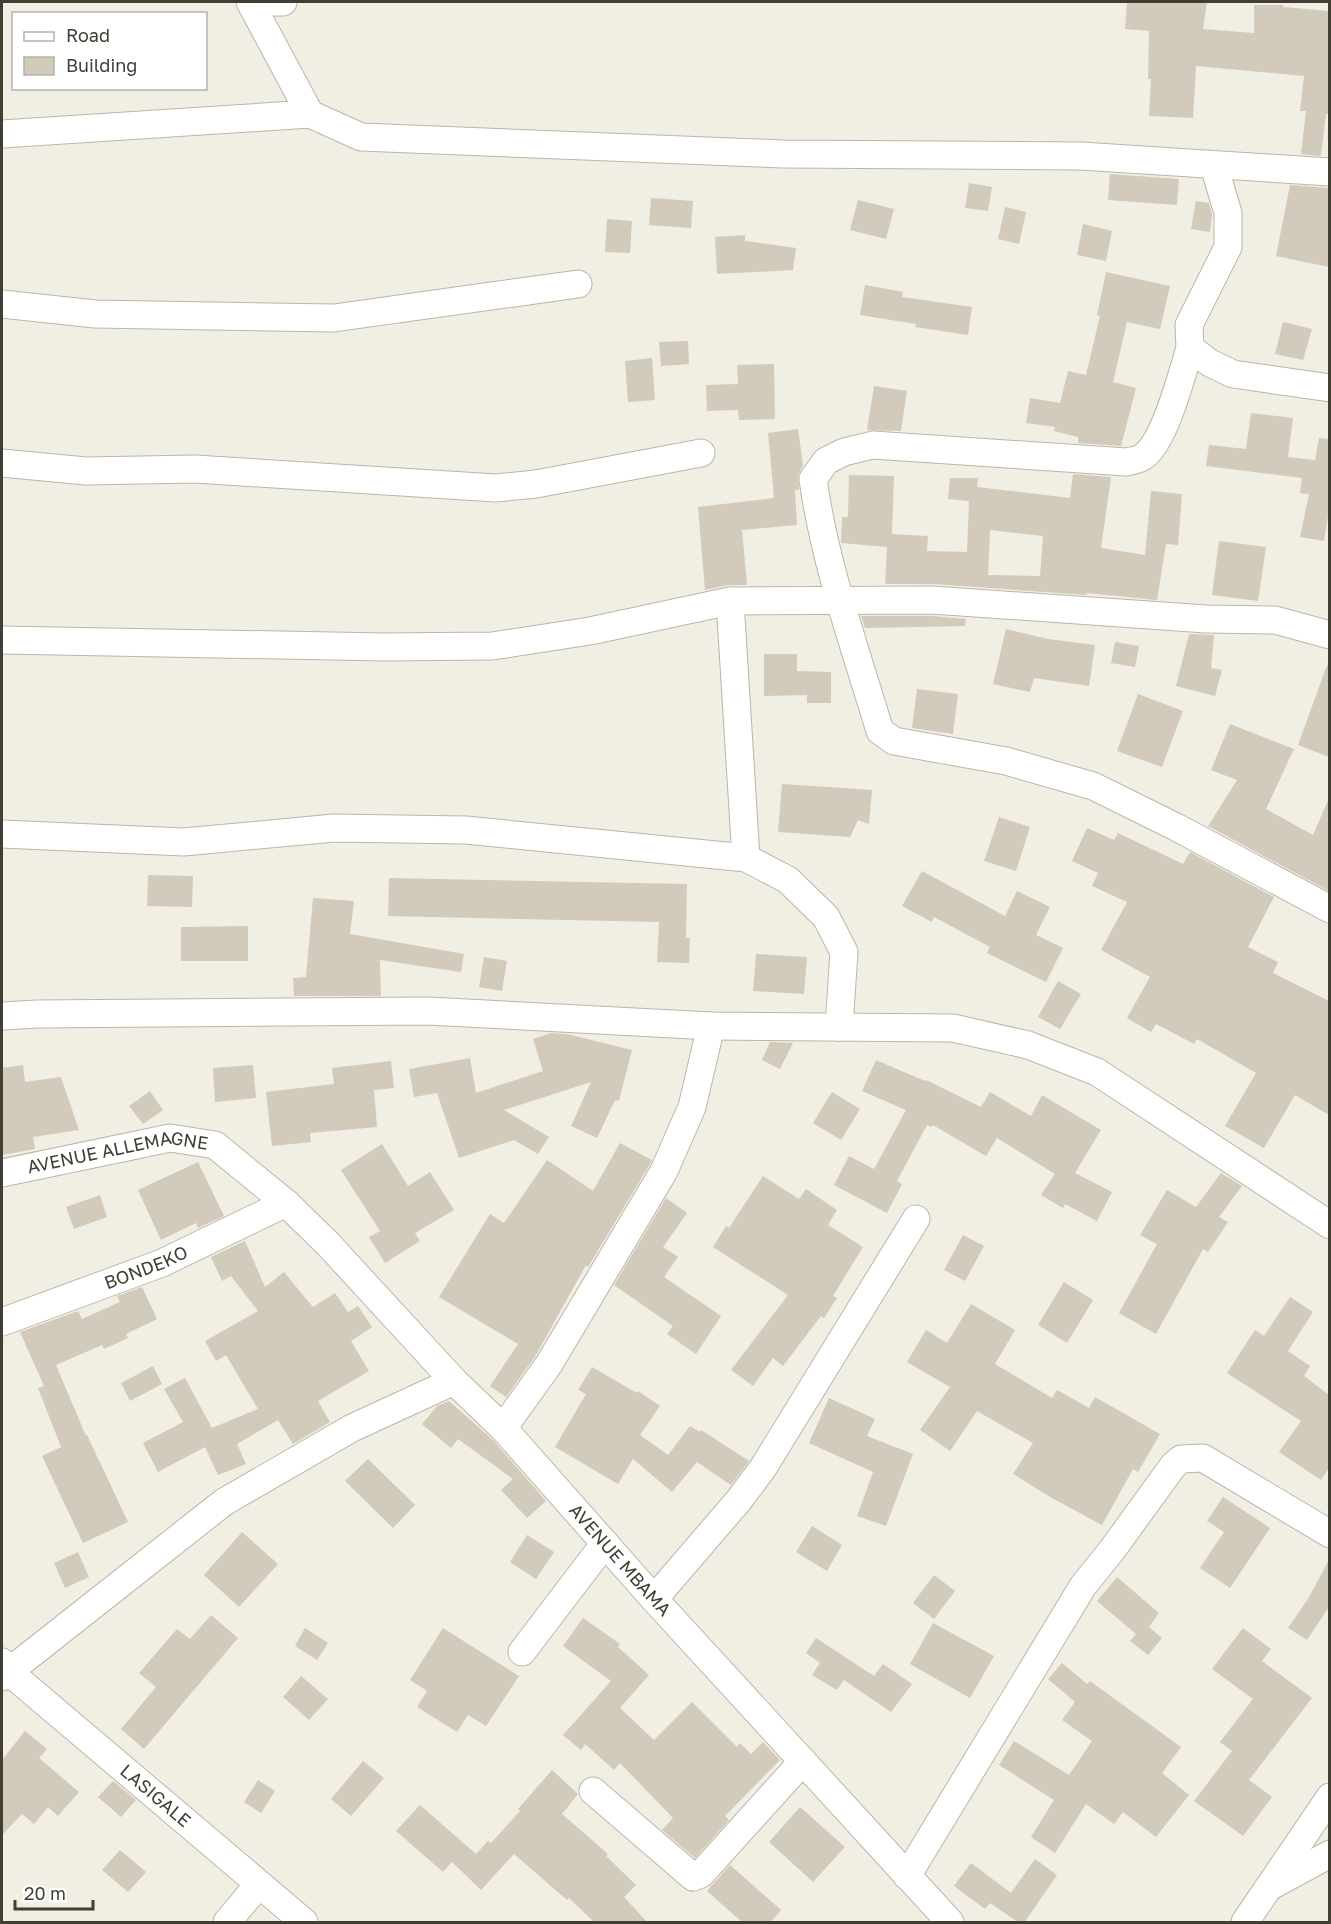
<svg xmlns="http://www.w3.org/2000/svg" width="1331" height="1924" viewBox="0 0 1331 1924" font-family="'Golos Text',sans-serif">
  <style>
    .building { fill: #d2caba; fill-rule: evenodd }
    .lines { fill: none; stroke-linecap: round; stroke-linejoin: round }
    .street-casing { stroke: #bcb6a7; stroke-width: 29 }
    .street { stroke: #fff; stroke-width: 27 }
    .labels { text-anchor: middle; stroke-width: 4.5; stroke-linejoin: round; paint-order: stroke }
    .street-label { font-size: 18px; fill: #423e34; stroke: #fff }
  </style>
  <rect width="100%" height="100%" fill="#f1eee4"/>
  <path class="building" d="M1127,2H1207L1203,29L1254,33V5H1283V7L1329,11V114H1326L1321,156L1301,154L1306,111H1300L1304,76L1196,66L1193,118L1149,116L1151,79H1148L1149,31L1125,29Z
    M1110,174L1179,179L1177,205L1108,200Z
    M969,183L992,187L988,211L965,208Z
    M1290,185L1329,188V267L1276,256Z
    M651,198L693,201L691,228L649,225Z
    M858,200L894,209L886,239L850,230Z
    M1196,201L1209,203L1212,215L1210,232L1191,229Z
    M1005,207L1026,212L1019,244L998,239Z
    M607,219L632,221L630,253L605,252Z
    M1083,224L1112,231L1106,261L1077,255Z
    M745,235V241L796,248L793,270L717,274L715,237Z
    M1106,272L1170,286L1160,329L1127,322L1113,382L1136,388L1121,446L1078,443V437L1054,431L1055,427L1026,423L1030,398L1060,403L1068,371L1086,375L1100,316L1097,315Z
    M865,285L903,292L902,297L972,307L968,335L915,327L916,324L860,315Z
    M1283,322L1312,329L1303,360L1275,354Z
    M688,341L689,364L661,366L659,342Z
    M652,358L655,400L628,402L625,361Z
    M774,364L775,419L739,420L738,410L707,411L706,385L738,384L737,365Z
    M874,386L907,391L901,431L867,430Z
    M1251,413L1293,418L1288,457L1315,460L1319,438L1329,439V510L1324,541L1300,537L1309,494L1300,493L1302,478L1206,466L1209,445L1246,449Z
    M798,429L803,465L798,476L799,490H795L797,525L742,530L747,585H728L705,590L698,507L774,498L768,433Z
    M1073,474L1111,477L1101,548L1145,555L1151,491L1182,494L1178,545L1166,544L1157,600L1087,593L1086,595L933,584H885L887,547L841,543L842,517H848L849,475L894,476L892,534L928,536L927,551L967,552L969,501L948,499L950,478H978L977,487L1070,498ZM990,530L1043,536L1040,576L988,575Z
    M1219,541L1266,547L1258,601L1212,595Z
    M861,616H932L966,619L965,626L865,628Z
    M1006,629L1048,639L1095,645L1089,686L1034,678L1030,692L993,684Z
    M1189,634L1214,635L1211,668L1222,670L1215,696L1176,686Z
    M1115,642L1139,646L1135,667L1111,663Z
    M764,654H797V671L831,672V703H807V695L764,696Z
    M1327,665L1329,666V757L1298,745Z
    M917,689L958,694L953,734L912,728Z
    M1138,694L1183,711L1162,767L1117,751Z
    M1230,724L1294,749L1266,809L1313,835L1329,798V891L1208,826L1237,780L1211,770Z
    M782,784L872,790L869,824L858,820L850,837L778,832Z
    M999,817L1030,827L1016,871L984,861Z
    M1087,828L1114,840L1118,833L1183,864L1190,852L1274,897L1248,947L1278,962L1273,973L1329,1001V1115L1295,1095L1264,1148L1225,1126L1256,1073L1197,1039L1194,1044L1156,1024L1151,1032L1127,1018L1150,977L1101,950L1127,902L1092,886L1098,873L1072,861Z
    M922,871L1005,916L1017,891L1050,907L1036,935L1063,948L1046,982L987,953L990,947L934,917L932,922L902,906Z
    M148,875L193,876L192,907L147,906Z
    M389,878L687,884L686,938H690L689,963L657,962L659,922L388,916Z
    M313,898L354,901L350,934L464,954L461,972L380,960L381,996H294L293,978L306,977Z
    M248,926V961H181V927Z
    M756,954L807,957L804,994L753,991Z
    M484,957L507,961L502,991L479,987Z
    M1058,981L1081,994L1060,1029L1038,1017Z
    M551,1033L567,1034L632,1050L619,1101L615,1100L597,1138L571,1126L591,1082L504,1110L549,1137L538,1154L514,1140L459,1158L437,1093L414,1097L409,1069L470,1058L476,1093L543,1071L533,1039Z
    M770,1042L793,1043L780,1069L762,1060Z
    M876,1060L925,1081L926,1080L981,1107L990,1092L1031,1116L1042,1095L1101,1130L1075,1173L1112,1192L1097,1221L1065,1204L1063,1208L1041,1195L1055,1174L997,1138L986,1156L933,1125L931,1127L927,1125L897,1181L902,1184L887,1213L834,1185L849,1156L874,1169L906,1110L862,1091Z
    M391,1061L394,1088L374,1090L377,1127L310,1133L311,1142L272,1146L266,1092L334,1084L332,1068Z
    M23,1065L25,1082L61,1077L79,1130L33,1137L35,1149L2,1155V1068Z
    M253,1065L256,1098L215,1102L213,1068Z
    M150,1091L163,1110L143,1124L129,1106Z
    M832,1092L860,1109L841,1140L813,1123Z
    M620,1143L652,1160L650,1164L588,1267L586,1265L536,1355L506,1397L490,1386L518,1344L439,1297L490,1214L504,1223L547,1160L593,1191Z
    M382,1144L408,1186L430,1172L454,1210L415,1233L420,1241L385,1263L369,1237L380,1231L341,1170Z
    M198,1162L224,1216L198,1228L196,1223L161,1240L138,1190Z
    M1221,1173L1242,1186L1219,1217L1228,1222L1208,1252L1203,1249L1156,1334L1119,1313L1157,1244L1140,1235L1167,1190L1196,1207Z
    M763,1176L799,1199L806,1189L837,1210L828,1225L863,1247L833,1296L837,1298L824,1318L821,1316L783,1366L773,1358L753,1386L731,1370L788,1295L713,1247L726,1226L729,1228Z
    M100,1195L107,1217L74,1229L66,1207Z
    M666,1198L687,1213L663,1247L678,1257L664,1277L721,1316L696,1354L667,1334L673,1326L614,1285Z
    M963,1235L984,1246L965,1281L944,1270Z
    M245,1241L265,1287L284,1272L313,1307L335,1293L348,1312L358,1306L372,1327L351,1341L369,1371L318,1401L330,1422L293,1444L278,1420L237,1444L246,1464L218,1475L205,1447L158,1472L143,1443L183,1422L164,1389L185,1378L212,1428L258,1409L226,1355L216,1361L205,1341L258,1311L231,1276L222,1281L211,1257Z
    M1064,1282L1093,1300L1067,1343L1038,1325Z
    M142,1287L157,1319L126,1334L128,1338L104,1349L102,1345L56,1365L86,1436L87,1435L128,1522L83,1543L42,1456L61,1447L38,1388L44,1386L20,1332L78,1311L82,1319L120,1302L117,1296Z
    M1290,1297L1313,1312L1288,1351L1310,1366L1304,1376L1329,1395V1468L1321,1480L1279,1452L1301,1421L1227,1373L1255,1330L1264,1336Z
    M971,1304L1015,1330L995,1364L1052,1398L1057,1390L1089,1408L1095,1397L1160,1434L1138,1472L1133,1469L1102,1525L1050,1497L1013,1474L1033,1443L977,1411L950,1451L920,1430L950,1387L907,1362L926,1330L947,1343Z
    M153,1366L162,1384L130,1401L121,1383Z
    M592,1367L637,1393L638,1391L660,1406L640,1435L668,1455L690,1426L700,1432L701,1430L749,1461L731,1485L697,1462L672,1492L633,1459L618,1484L555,1447L586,1394L578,1390Z
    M829,1398L875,1419L867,1436L913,1454L886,1526L857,1516L873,1472L809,1443Z
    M449,1401L492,1439L546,1501L527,1518L501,1490L513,1479L458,1439L451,1448L422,1424L437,1406Z
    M368,1459L415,1505L393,1528L345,1481Z
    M1223,1497L1270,1528L1230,1588L1200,1568L1224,1532L1207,1521Z
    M812,1526L842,1545L827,1571L796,1552Z
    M242,1532L278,1564L239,1607L204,1575Z
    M527,1535L554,1552L536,1579L510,1562Z
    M78,1552L89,1577L65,1588L54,1563Z
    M1329,1560V1607L1307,1640L1288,1628L1308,1599Z
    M934,1575L955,1591L934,1619L913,1603Z
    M1117,1577L1159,1613L1149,1627L1162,1638L1148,1655L1130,1641L1136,1634L1097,1601Z
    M211,1615L238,1638L144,1749L121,1729L156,1687L139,1673L177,1629L190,1639Z
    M583,1618L620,1644L618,1647L649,1675L620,1708L654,1740L692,1702L737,1747L740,1743L751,1754L763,1742L780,1760L725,1816L729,1820L695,1858L662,1830L673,1818L620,1763L614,1770L585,1744L581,1750L563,1735L611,1681L563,1646Z
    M933,1623L994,1656L970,1698L910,1664Z
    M305,1628L328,1643L317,1660L295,1646Z
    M443,1628L519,1676L486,1726L468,1715L457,1732L417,1707L427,1691L410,1680Z
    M1243,1628L1271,1649L1262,1661L1312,1698L1249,1780L1272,1797L1243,1836L1194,1801L1232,1751L1220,1742L1253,1699L1212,1669Z
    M816,1638L874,1676L883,1664L912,1684L891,1712L844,1680L837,1690L812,1675L820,1663L806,1653Z
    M1062,1663L1087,1684L1090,1681L1181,1747L1162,1773L1189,1795L1156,1837L1123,1812L1114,1824L1086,1804L1055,1853L1031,1837L1054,1800L999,1765L1014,1741L1069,1775L1092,1741L1062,1720L1075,1702L1048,1679Z
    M301,1676L328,1699L309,1720L283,1697Z
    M25,1731L47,1749L39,1758L79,1792L58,1816L48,1807L34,1824L22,1814L2,1835V1760Z
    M363,1761L384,1778L351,1816L331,1799Z
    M552,1770L578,1794L562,1814L608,1854L606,1856L636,1885L624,1897L648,1923H595L569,1898L567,1900L514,1854L481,1890L452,1862L443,1872L396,1831L420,1805L476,1854L488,1841L491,1843L520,1811L518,1809Z
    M258,1780L275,1791L261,1813L244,1802Z
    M113,1781L136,1800L121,1817L98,1797Z
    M800,1807L845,1847L813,1882L769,1842Z
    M120,1850L146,1872L128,1892L102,1870Z
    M1035,1859L1057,1875L1024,1923H1019L990,1903L985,1909L954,1886L971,1863L1011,1893Z
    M730,1865L781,1910L770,1923H743L707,1891Z"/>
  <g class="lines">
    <g class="street-casing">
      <g id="street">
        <path d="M251,2H283"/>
        <path d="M310,114L361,137L784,154L1081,156L1330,172"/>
        <path d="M2,134L310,114L250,2"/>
        <path d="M1214,166L1228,213V247L1189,325L1190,348L1210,363L1233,374L1330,388"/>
        <path d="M2,304L95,314L334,318L578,284"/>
        <path d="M1190,348C1182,374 1165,441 1144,456C1139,460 1131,461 1126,462L873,445L844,452L826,461L813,479C825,565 855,648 880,731L894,741L1006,761L1093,786L1176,827L1330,909"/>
        <path d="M2,463L86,471L195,469L496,488L536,484L701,453"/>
        <path d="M730,601L746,858"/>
        <path d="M2,640L384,647L492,646L590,631L730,601L932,600L1206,619L1275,620L1330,635"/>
        <path d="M2,834L184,842L334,828L466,830L746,858L788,880L826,917L844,952L839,1027"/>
        <path d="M2,1016L37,1014L428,1011L711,1026L953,1028L1028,1045L1097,1072L1330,1225"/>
        <path id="s1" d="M2,1173L170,1138L215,1145L286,1203L328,1244L454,1381L503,1428L654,1599L950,1922"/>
        <path id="s2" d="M2,1322L162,1263L286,1203"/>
        <path d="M503,1428L549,1364L664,1171L692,1107L711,1026"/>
        <path d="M654,1599L739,1500L763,1468L916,1219"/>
        <path d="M522,1652L605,1543"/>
        <path id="s3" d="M2,1662L8,1671L304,1922"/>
        <path d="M2,1677L224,1502L352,1428L454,1381"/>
        <path d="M593,1791L693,1877L701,1874L803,1761"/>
        <path d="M907,1876L1083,1586L1112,1550L1173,1466L1181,1459L1203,1458L1330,1534"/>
        <path d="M1273,1885L1330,1854"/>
        <path d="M227,1922L259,1884"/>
        <path d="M1245,1922L1330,1797"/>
      </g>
    </g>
    <use href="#street" class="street"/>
  </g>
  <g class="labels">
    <g class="street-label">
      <text dy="6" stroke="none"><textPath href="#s1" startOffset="118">AVENUE ALLEMAGNE</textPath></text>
      <text dy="6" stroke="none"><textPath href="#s2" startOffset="154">BONDEKO</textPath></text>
      <text dy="6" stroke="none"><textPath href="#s1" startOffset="798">AVENUE MBAMA</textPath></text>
      <text dy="6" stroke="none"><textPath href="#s3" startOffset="204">LASIGALE</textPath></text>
    </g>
  </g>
  <rect width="1331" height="1924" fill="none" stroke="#423e34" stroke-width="6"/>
  <rect x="12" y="12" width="195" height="78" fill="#ffffff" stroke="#b3b2ae" stroke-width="1.5"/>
  <rect x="24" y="32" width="30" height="9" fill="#ffffff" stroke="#b3b2ae" stroke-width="1.5"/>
  <text x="66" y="42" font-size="18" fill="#423e34">Road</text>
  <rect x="24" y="57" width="30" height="18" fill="#d2caba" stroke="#b3b2ae" stroke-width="1.5"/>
  <text x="66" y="72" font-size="18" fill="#423e34">Building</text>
  <path d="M15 1900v9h78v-9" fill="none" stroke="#423e34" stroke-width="3"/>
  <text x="24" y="1900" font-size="18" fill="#423e34" stroke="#ffffff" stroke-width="4.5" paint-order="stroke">20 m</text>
</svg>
